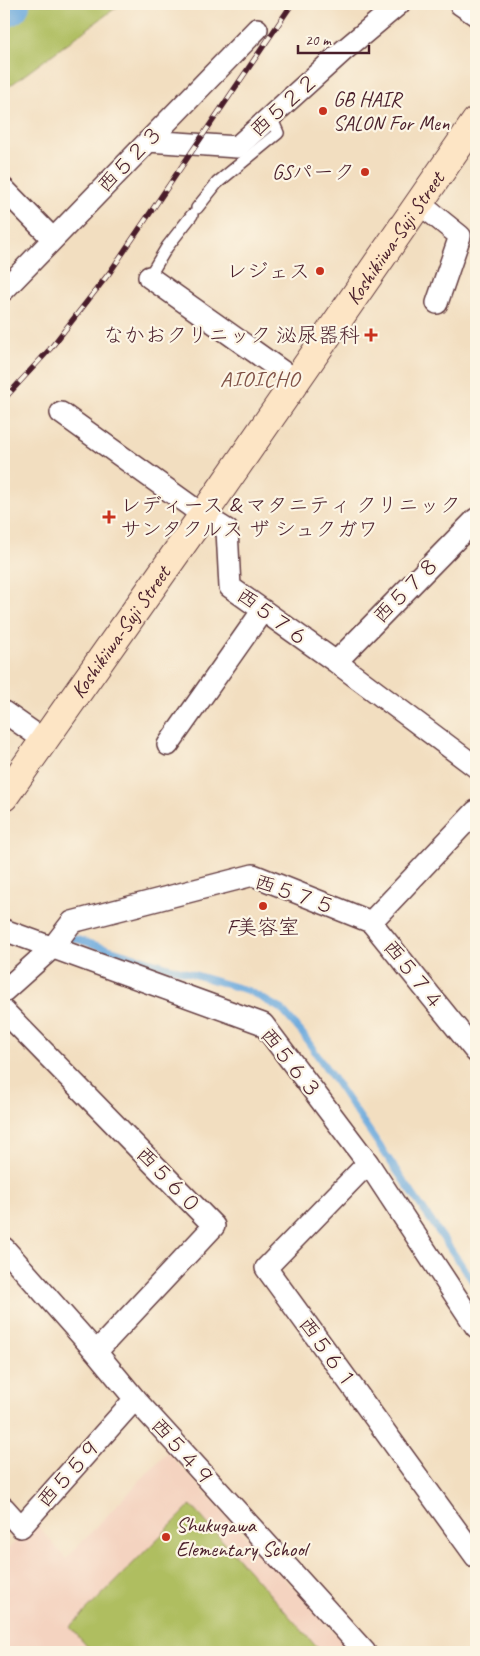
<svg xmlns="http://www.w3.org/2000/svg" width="480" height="1656" viewBox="0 0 480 1656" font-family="Caveat,'Klee One',sans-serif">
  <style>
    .built { fill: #f4d3c0 }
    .green { fill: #afbe60; stroke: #7c6e46 }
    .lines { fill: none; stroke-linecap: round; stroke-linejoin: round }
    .stream { stroke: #6aa9dd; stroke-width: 7 }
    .river { stroke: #6aa9dd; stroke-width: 42 }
    .lane-casing { stroke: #633c41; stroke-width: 14 }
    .street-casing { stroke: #633c41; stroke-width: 24 }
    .secondary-casing { stroke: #633c41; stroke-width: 30 }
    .lane { stroke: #fff; stroke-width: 11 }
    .street { stroke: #fff; stroke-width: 21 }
    .secondary { stroke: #fde5c5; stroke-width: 28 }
    .rail-casing { stroke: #4a1f2b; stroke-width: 5.5 }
    .rail { stroke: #fcf5e5; stroke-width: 4; stroke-dasharray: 11; stroke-linecap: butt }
    .poi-dot { fill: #c8321e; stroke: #fcf5e5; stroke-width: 2 }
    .labels { text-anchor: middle; stroke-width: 4.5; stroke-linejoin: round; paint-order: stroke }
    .poi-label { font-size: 21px; fill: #4a1f2b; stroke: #fcf5e5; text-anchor: start }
    .street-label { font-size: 21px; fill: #4a1f2b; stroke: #fcf5e5 }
    .neighbourhood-label { font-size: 22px; letter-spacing: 1px; fill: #7f5145; stroke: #fcf5e5 }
  </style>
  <rect width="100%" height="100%" fill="#fcf5e5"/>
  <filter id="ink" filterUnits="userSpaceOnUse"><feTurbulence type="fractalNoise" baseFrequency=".02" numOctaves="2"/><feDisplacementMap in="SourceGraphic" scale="10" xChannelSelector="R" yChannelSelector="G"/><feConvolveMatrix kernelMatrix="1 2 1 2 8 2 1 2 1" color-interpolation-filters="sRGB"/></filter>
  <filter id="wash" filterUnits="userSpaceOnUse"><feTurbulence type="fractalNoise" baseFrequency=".0096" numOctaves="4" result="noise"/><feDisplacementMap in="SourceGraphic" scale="20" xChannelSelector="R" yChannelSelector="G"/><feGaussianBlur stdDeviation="1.12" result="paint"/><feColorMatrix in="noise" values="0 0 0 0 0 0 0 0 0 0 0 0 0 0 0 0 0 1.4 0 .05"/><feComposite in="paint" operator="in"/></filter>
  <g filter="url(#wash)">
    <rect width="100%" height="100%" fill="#f2dec0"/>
    <path class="built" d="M167,1452L352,1652H4V1553L35,1522L66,1559Z"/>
    <path class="green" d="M4,4H121L4,90Z
      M191,1505L321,1652H92L70,1627Z"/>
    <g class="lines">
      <path class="stream" d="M69,937L249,991L281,1009L302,1033L476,1286"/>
      <path class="river" d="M4,7L9,4"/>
    </g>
  </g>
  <g filter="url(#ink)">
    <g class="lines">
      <g class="lane-casing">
        <path id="lane" d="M197,208L217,183L278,133L271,117
          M149,277L167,247L192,215"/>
      </g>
      <g class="street-casing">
        <path id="street" d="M460,4L476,15
          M148,141L237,147L343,51L399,4
          M4,189L53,239
          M419,203L460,236L437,303
          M149,277L296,381
          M4,290L257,29
          M61,413L203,515L227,530L230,587L336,662L476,767
          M336,662L476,519
          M4,712L44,740
          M168,745L263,610
          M371,922L476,1052
          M4,930L263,1024L368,1163L476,1327
          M4,991L52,948L72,922L253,875L371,922L476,811
          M4,1011L214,1226L96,1352
          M368,1163L266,1268L476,1557
          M4,1248L96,1352L135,1399L365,1652
          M4,1508L21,1527L135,1399"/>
      </g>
      <g class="secondary-casing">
        <g id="secondary">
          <path id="s1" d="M4,797L203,515L476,121"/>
        </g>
      </g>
      <use href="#lane" class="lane"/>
      <use href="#street" class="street"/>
      <use href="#secondary" class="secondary"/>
      <g class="rail-casing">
        <path id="rail" d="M4,399L50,349L110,272L292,4"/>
      </g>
      <use href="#rail" class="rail"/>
    </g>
  </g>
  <g class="poi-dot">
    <circle cx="323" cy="111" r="5"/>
    <circle cx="365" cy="172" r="5"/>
    <circle cx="320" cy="271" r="5"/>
    <path d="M368.5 327.5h5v5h5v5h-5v5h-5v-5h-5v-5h5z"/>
    <path d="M106.5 509.5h5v5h5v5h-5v5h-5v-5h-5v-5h5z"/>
    <circle cx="263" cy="906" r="5"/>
    <circle cx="166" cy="1537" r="5"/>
  </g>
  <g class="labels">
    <g class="poi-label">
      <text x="333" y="106">GB HAIR<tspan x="333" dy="24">SALON For Men</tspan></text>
      <text x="355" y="179" text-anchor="end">GSパーク</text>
      <text x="310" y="278" text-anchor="end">レジェス</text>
      <text x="360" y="342" text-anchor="end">なかおクリニック 泌尿器科</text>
      <text x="120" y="512">レディース &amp; マタニティ クリニック<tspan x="120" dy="24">サンタクルス ザ シュクガワ</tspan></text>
      <text x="263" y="934" text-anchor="middle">F美容室</text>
      <text x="176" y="1532">Shukugawa<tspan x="176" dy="24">Elementary School</tspan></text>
    </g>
    <g class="street-label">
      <text transform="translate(284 105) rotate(-42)" y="7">西５２２</text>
      <text transform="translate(130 159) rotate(-46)" y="7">西５２３</text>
      <text dy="7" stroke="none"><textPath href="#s1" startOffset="682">Koshikiiwa-Suji Street</textPath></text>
      <text transform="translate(406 590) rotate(-45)" y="7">西５７８</text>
      <text transform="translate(273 617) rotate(36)" y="7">西５７６</text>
      <text dy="7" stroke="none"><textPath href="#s1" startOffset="202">Koshikiiwa-Suji Street</textPath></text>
      <text transform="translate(295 894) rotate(19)" y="7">西５７５</text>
      <text transform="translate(414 975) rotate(51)" y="7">西５７４</text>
      <text transform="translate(291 1063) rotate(51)" y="7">西５６３</text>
      <text transform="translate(169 1180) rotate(46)" y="7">西５６０</text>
      <text transform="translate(328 1353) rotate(54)" y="7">西５６１</text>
      <text transform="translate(183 1452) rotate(48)" y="7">西５４９</text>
      <text transform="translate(69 1473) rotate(-48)" y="7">西５５９</text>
    </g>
    <g class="neighbourhood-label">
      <text x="260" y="386">AIOICHO</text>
    </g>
  </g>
  <rect width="480" height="1656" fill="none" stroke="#fcf5e5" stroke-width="20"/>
  <path d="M298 45v8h71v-8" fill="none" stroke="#4a1f2b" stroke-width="2.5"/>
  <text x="305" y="45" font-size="15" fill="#4a1f2b" stroke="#fcf5e5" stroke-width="4" paint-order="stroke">20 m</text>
</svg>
